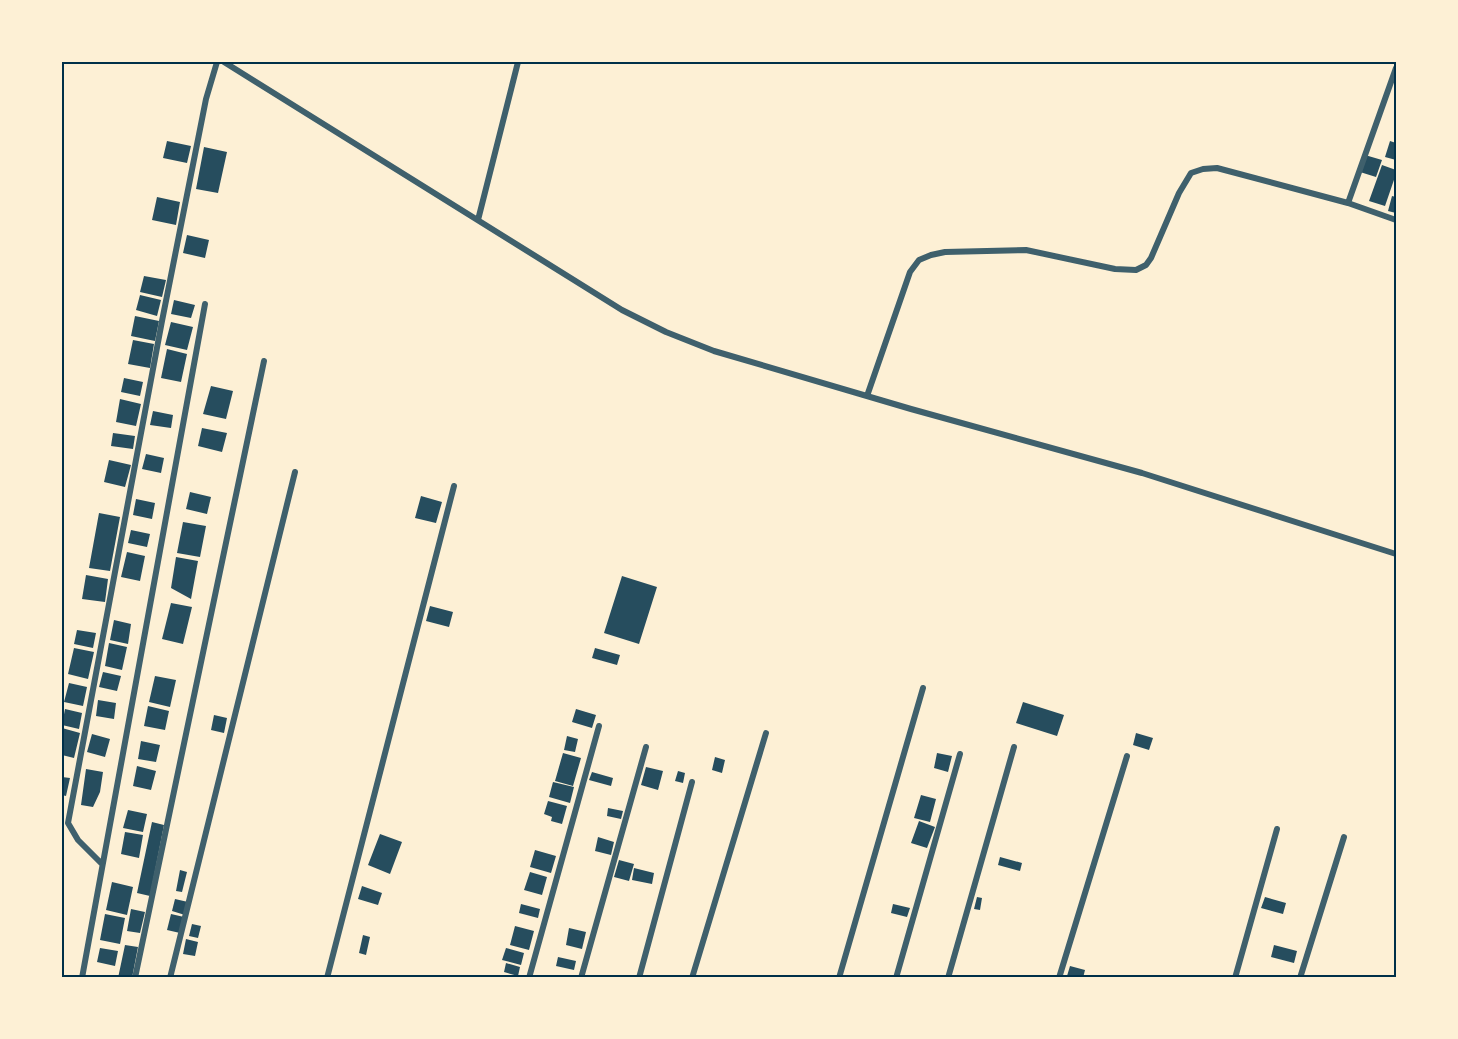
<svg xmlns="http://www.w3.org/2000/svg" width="1458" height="1039" viewBox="0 0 1458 1039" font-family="'Archivo Narrow',sans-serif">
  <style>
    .building { fill: #264d5e }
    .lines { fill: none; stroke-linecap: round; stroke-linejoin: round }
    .minor { stroke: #3f606c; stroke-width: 6 }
    .neatline { fill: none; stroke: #003049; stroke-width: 2 }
  </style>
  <rect width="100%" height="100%" fill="#fdf0d5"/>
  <path class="building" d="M167,141L191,146L187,163L163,158Z
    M1390,141L1396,143V160L1385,157Z
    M204,147L227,152L218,193L196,189Z
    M1365,155L1382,160L1376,177L1360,172Z
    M1382,165L1396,170V174L1385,206L1369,201Z
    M1392,196L1396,197V213L1388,211Z
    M157,197L180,202L176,225L152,220Z
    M187,235L209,240L205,258L183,253Z
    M144,276L166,280L162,297L140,292Z
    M140,295L161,300L157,316L136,310Z
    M174,300L195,305L191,318L171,314Z
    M135,316L159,321L155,341L131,336Z
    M171,322L193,327L187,350L165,345Z
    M133,340L154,344L150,368L128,364Z
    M167,349L187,354L181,382L161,378Z
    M124,378L143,382L140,396L121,392Z
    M211,386L233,391L226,419L203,414Z
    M120,399L141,404L136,426L116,422Z
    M153,411L173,415L171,428L150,425Z
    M202,428L227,433L222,452L198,446Z
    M113,433L135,436L133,449L111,446Z
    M146,454L164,458L161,473L142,469Z
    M109,460L131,465L125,487L104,482Z
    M190,492L211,497L207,514L186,509Z
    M421,496L442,502L436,523L415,518Z
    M136,499L155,503L152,519L133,515Z
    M99,513L120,517L110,571L89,568Z
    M183,522L206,526L200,557L177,553Z
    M131,530L150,534L147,547L128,543Z
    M127,552L145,556L140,581L121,577Z
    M176,557L198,561L191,599L171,588Z
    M86,575L108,579L105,602L82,599Z
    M622,576L657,587L639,644L604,633Z
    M171,603L192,607L183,644L162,639Z
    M430,606L453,612L449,627L426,621Z
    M114,620L131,624L128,644L110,640Z
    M77,630L96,633L93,648L74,644Z
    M109,643L127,647L122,670L105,666Z
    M74,648L94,652L88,679L68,674Z
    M595,648L620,655L617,665L592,658Z
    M103,672L121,676L117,691L99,687Z
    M155,676L176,680L170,707L149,702Z
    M69,683L87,687L83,706L64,702Z
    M98,700L116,703L114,719L96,716Z
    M1023,702L1064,715L1057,736L1016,723Z
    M148,706L169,711L165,730L144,726Z
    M65,709L82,713L79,729L62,725Z
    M576,709L596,715L592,728L572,722Z
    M214,715L227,718L224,733L211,730Z
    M62,728L80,733L74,758L62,755Z
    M1136,733L1153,738L1149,750L1133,745Z
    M92,734L110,739L105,757L87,752Z
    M567,736L578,739L575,752L564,750Z
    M141,741L160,745L156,762L138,759Z
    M563,753L581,758L573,786L555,781Z
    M937,753L952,756L948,772L934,768Z
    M715,757L725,760L722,773L712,770Z
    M137,766L156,771L151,790L133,786Z
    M646,767L663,771L658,790L641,785Z
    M86,769L103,772L100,792L93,807L81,805Z
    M678,771L685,773L683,783L675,781Z
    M592,772L613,778L611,786L589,780Z
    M62,777L70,778L66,796L62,795Z
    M553,782L574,787L570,803L549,797Z
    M921,795L936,799L930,822L914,818Z
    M548,801L567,806L562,824L551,821L552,817L544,814Z
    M608,808L623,811L621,819L607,816Z
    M128,810L147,814L143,832L123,828Z
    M919,821L935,827L927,848L911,843Z
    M152,822L164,825L150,896L137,893Z
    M125,832L143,835L139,858L121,854Z
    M380,834L402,842L390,874L368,865Z
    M598,837L614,842L611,855L595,851Z
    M535,850L556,856L551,873L530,867Z
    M1000,857L1022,863L1020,871L998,865Z
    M619,860L634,864L629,881L614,877Z
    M634,868L654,873L652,884L632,880Z
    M180,870L187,872L182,892L176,891Z
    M530,872L547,877L542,895L524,890Z
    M112,882L133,887L127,915L106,910Z
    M362,886L382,893L378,905L358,899Z
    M977,897L982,898L980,910L974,909Z
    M1265,897L1286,903L1283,914L1261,908Z
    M175,899L188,902L185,915L172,911Z
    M521,904L540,909L538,918L519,913Z
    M893,904L910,908L907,917L891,913Z
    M131,909L145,912L140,933L127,931Z
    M105,914L125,918L120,944L100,940Z
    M171,914L184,917L180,933L167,930Z
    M192,924L201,926L198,938L189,936Z
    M515,926L534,931L529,950L510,945Z
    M569,928L586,932L582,949L566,945Z
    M363,935L370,937L366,955L359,953Z
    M186,939L198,942L195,956L183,954Z
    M125,945L138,947L132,978H118Z
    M1274,945L1297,951L1294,963L1271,957Z
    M100,948L118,951L115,966L97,962Z
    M506,948L524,953L521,965L502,960Z
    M558,957L576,961L574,970L556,966Z
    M506,963L520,967L518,976L504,972Z
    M1070,966L1085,970L1083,978L1067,976Z"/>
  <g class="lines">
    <path class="minor" d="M224,62L622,310L666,332L714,351L911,409L1142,473L1396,554
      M1348,203L1396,68
      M478,220L518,62
      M867,396L910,272L919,260L931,255L945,252L1026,250L1115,269L1136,270L1146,265L1151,258L1179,193L1191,173L1203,169L1217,168L1348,203L1396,220
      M102,864L78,840L68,823L162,321L206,99L217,62
      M82,978L205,304
      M135,978L264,361
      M170,978L295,472
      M327,978L454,486
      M529,978L599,726
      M581,978L646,747
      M639,978L692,782
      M692,978L766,733
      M839,978L923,688
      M896,978L960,754
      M948,978L1014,747
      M1059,978L1127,756
      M1235,978L1277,829
      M1300,978L1344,837"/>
  </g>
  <rect width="1458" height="1039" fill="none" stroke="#fdf0d5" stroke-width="126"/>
  <rect x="63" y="63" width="1332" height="913" class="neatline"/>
</svg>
